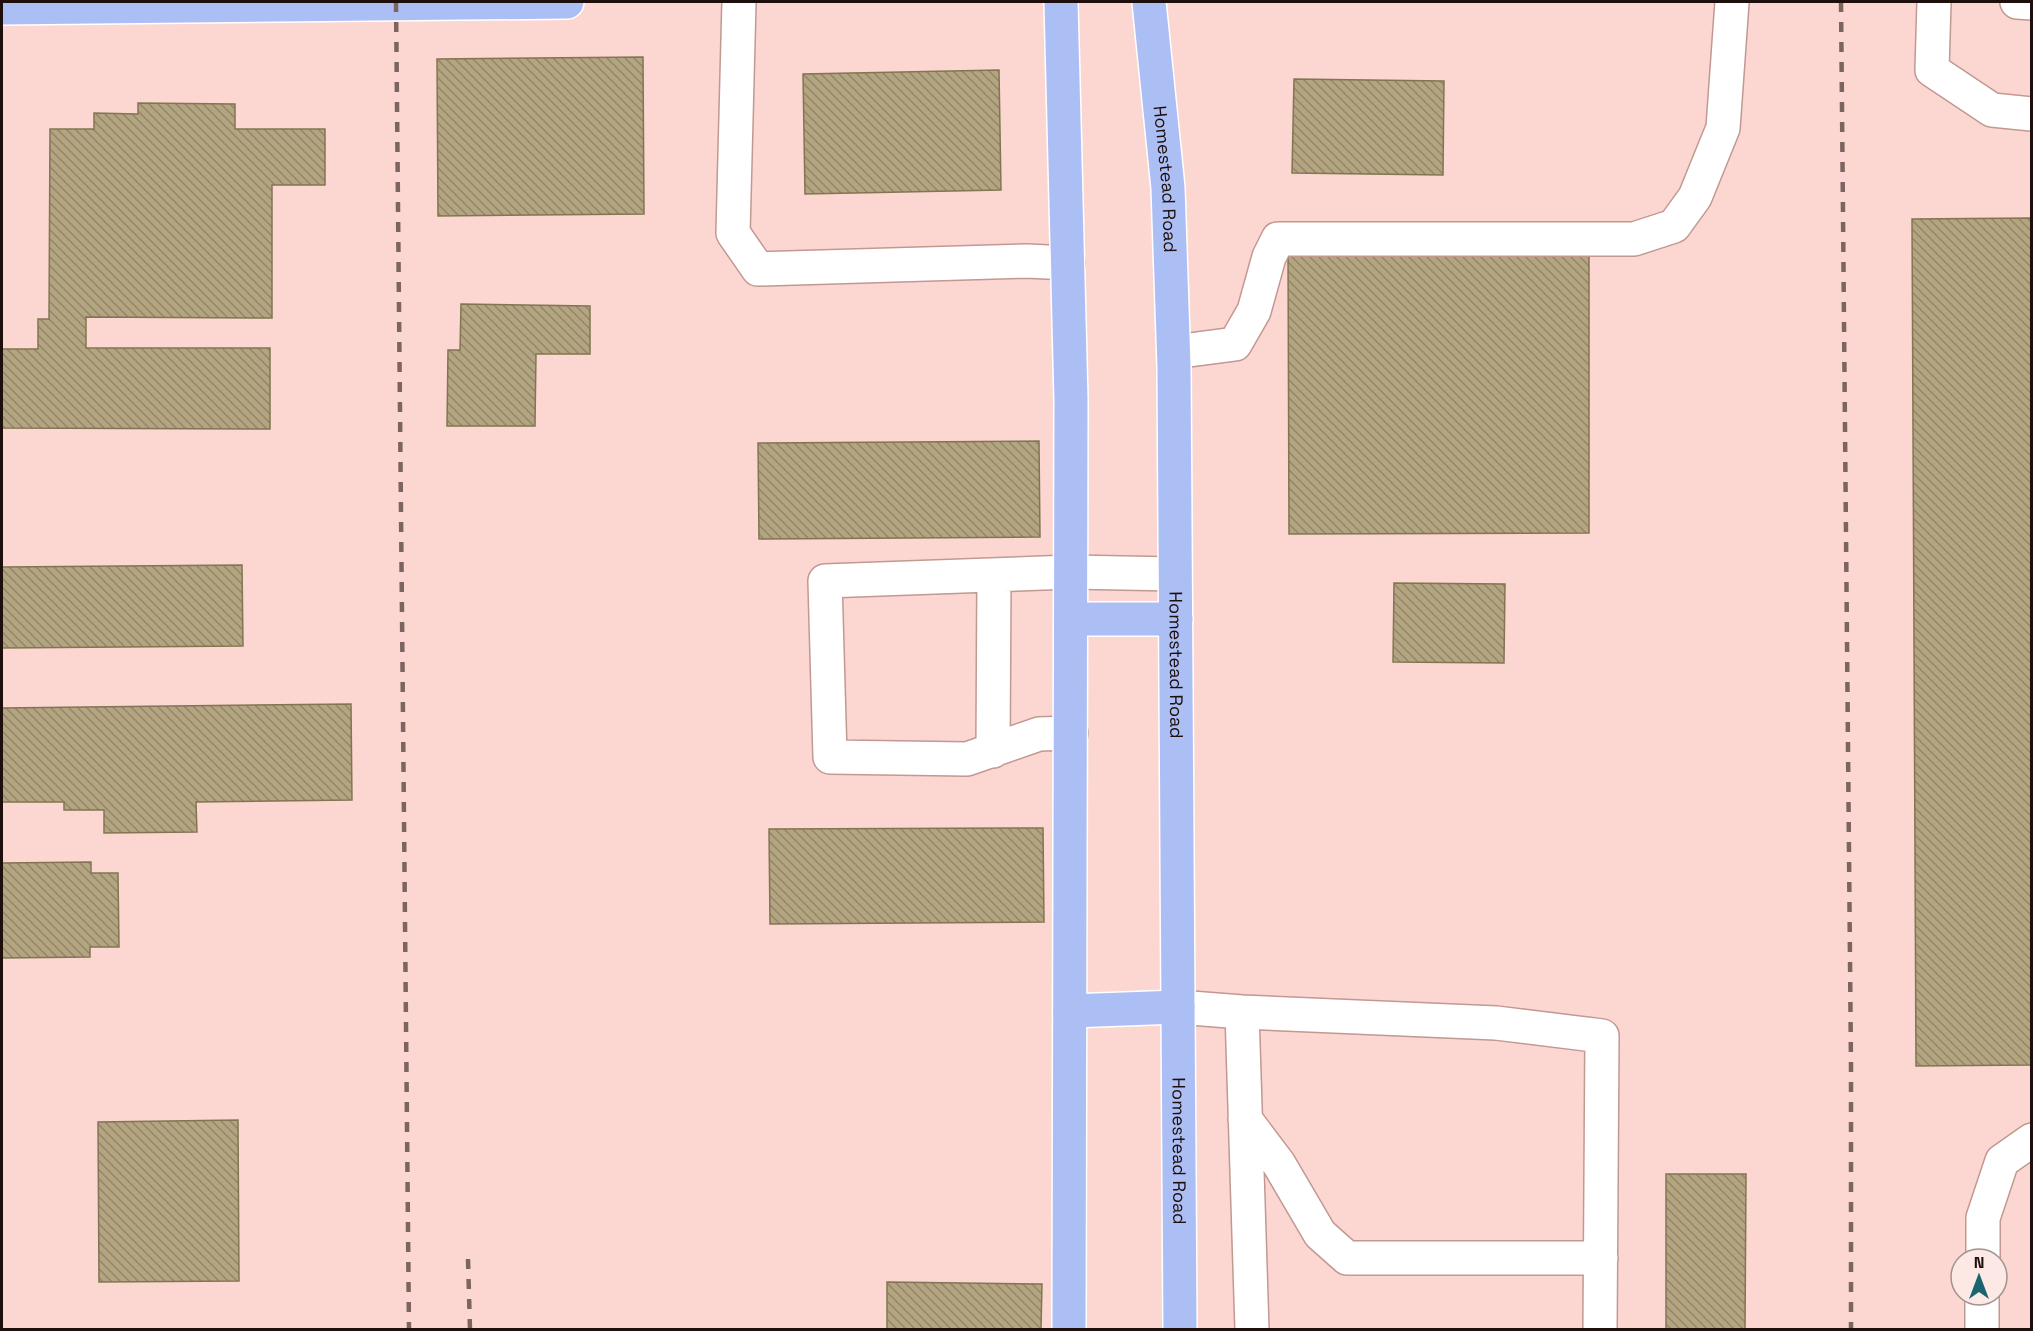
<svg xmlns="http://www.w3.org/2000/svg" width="2033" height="1331" viewBox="0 0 2033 1331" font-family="'Space Grotesk',sans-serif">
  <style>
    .building { fill: url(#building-back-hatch); stroke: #837553; stroke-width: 1.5 }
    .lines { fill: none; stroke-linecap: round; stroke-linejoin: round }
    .minor-casing { stroke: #c29891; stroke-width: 36 }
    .major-casing { stroke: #fff; stroke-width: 36 }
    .minor { stroke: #fff; stroke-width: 33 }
    .major { stroke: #acbff5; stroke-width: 33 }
    .rail { stroke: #7c6460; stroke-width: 4.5; stroke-dasharray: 10 10; stroke-linecap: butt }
    .labels { text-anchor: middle; stroke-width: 4.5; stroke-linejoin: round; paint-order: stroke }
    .street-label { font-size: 18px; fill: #1e0f0d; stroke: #fce9e6 }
  </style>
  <defs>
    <pattern id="building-back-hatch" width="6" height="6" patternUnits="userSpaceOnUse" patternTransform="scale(1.5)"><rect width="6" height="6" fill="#b4a581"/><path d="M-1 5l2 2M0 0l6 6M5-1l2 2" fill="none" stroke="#928568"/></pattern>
  </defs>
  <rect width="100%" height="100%" fill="#fcd7d2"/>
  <path class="building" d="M643,57L644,214L438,216L437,59Z
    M999,70L1001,190L805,194L803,74Z
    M1294,79L1444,81L1443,175L1292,173Z
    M138,103L235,104V129H325V185H272V318L86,317V348H270V429L2,428V349H38V319H49L50,129H94V113L138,114Z
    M2032,218V1065L1916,1066L1912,219Z
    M1288,250H1589V533L1289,534Z
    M461,304L590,306V354H536L535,426H447L448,350H460Z
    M1039,441L1040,537L759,539L758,443Z
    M242,565L243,646L2,648V567Z
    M1394,583L1505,584L1504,663L1393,662Z
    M351,704L352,800L196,802L197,832L104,833V810H64V802H2V708Z
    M1043,828L1044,922L770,924L769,829Z
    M91,862V873H118L119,947H90V957L2,958V863Z
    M238,1120L239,1281L99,1282L98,1122Z
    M1666,1174H1746L1745,1330H1666Z
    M887,1282L1042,1284L1041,1330H887Z"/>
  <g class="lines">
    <g class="minor-casing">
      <path id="minor" d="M739,2L733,233L758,269L1027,261L1068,263
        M1934,2L1932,70L1992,110L2032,114
        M2017,2L2032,3
        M1174,352L1235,344L1254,311L1269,257L1278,239H1634L1674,226L1695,197L1723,128L1732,2
        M1071,733L1039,734L967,759L830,757L825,581L1071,572L1175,574
        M993,751L994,575
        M1178,1007L1242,1012L1496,1023L1602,1036L1600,1330
        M1242,1012L1252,1330
        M1245,1119L1279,1164L1320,1234L1347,1258H1601
        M1983,1259V1218L2002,1161L2032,1140
        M1982,1330V1295"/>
    </g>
    <g class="major-casing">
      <g id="major">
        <path d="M1061,2L1071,400L1069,1330"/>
        <path id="s1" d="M1149,2L1168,188L1174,367L1180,1330"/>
        <path d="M2,8L567,2"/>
        <path d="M1071,619H1176"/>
        <path d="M1070,1011L1178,1007"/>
      </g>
    </g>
    <use href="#minor" class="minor"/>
    <use href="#major" class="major"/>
    <path class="rail" d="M396,2L409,1330
      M1841,2L1851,1066V1330
      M468,1259L470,1330"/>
  </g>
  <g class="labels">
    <g class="street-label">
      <text dy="6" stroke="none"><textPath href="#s1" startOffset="178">Homestead Road</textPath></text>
      <text dy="6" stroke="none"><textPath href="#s1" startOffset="664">Homestead Road</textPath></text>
      <text dy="6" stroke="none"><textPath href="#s1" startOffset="1150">Homestead Road</textPath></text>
    </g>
  </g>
  <rect width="2033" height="1331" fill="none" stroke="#1e0f0d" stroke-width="6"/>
  <g transform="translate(1979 1277)"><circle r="28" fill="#fce9e6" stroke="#a3928f" stroke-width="1.5"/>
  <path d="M0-4.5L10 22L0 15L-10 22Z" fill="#19656f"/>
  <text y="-9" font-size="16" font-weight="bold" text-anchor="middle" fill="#1e0f0d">N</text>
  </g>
</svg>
